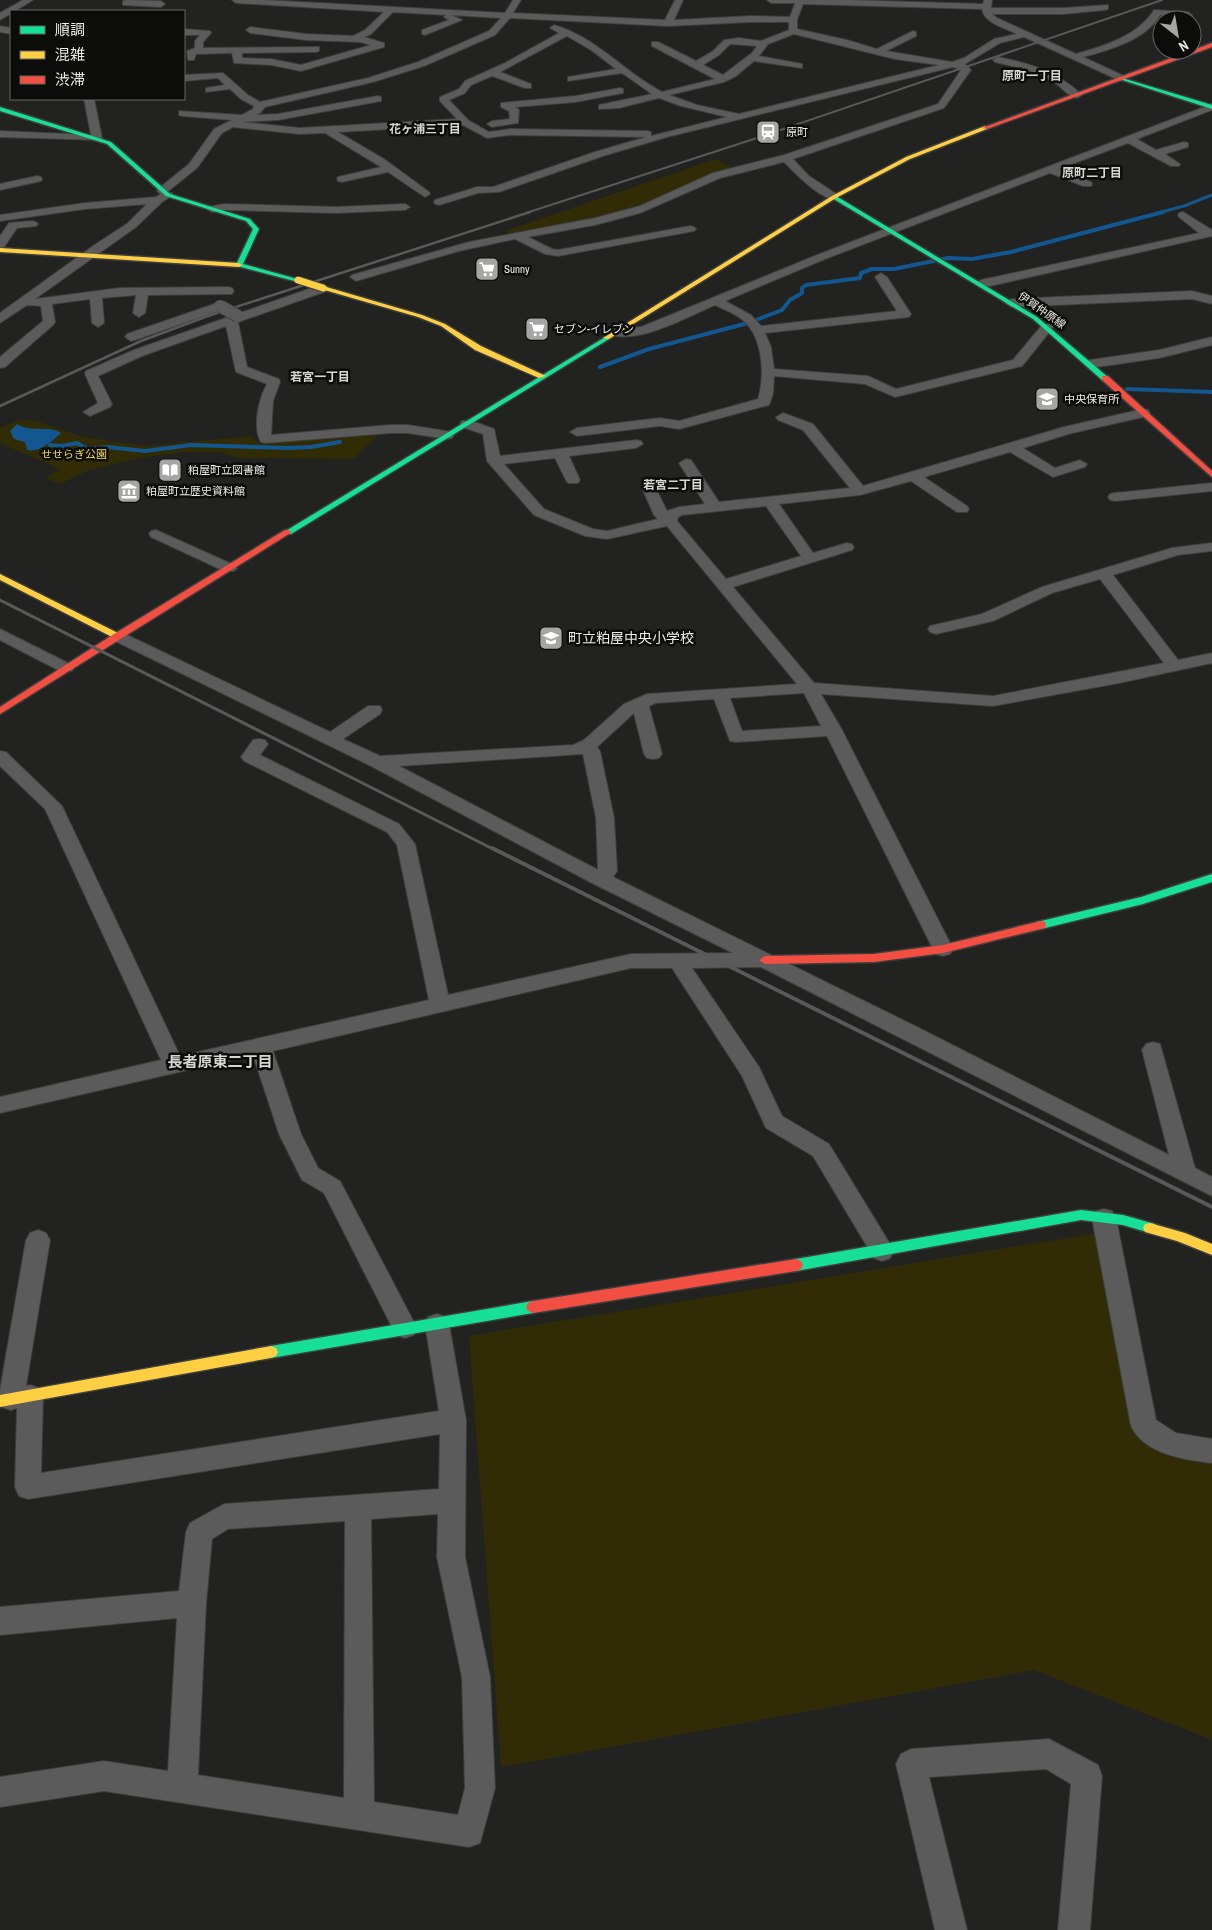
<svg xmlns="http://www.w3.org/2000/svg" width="1212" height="1930" viewBox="0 0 1212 1930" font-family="'Archivo Narrow','Noto Sans JP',sans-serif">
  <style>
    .green { fill: #312c05 }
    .water { fill: #135790 }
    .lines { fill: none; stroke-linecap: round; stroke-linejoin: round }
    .stream-far1 { stroke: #135790; stroke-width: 3 }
    .stream { stroke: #135790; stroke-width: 4 }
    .street-casing { stroke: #3e3e3d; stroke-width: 2 }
    .fast-casing { stroke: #3e3e3d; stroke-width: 3 }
    .slow-casing { stroke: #3e3e3d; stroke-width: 3 }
    .jam-casing { stroke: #3e3e3d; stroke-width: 3 }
    .street { fill: #5b5b5b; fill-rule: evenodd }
    .fast { fill: #16e098; fill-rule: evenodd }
    .slow { fill: #ffcf43; fill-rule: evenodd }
    .jam { fill: #f24e42; fill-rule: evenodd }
    .rail-far3 { stroke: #595959; stroke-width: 2 }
    .rail-far2 { stroke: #595959; stroke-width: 2.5 }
    .rail-far1 { stroke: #595959; stroke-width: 3 }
    .rail { stroke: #595959; stroke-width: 4 }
    .street-bridge-casing { stroke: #3e3e3d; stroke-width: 14; stroke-linecap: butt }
    .slow-bridge-casing { stroke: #3e3e3d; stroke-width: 9; stroke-linecap: butt }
    .street-bridge { stroke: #5b5b5b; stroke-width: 12 }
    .slow-bridge { stroke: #ffcf43; stroke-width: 7 }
    .labels { text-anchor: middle; stroke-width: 5; stroke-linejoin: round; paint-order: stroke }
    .far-poi-label { font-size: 11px; fill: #ebebe9; stroke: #0c0c0b; text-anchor: start }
    .far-street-label { font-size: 11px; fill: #ebebe9; stroke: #0c0c0b }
    .far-park-label { font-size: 11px; fill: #f2dd56; stroke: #0c0c0b }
    .far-neighbourhood-label { font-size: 12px; font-weight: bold; fill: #d6d6d2; stroke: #0c0c0b }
    .poi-label { font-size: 14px; fill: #ebebe9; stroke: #0c0c0b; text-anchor: start }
    .neighbourhood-label { font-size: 15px; font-weight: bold; fill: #d6d6d2; stroke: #0c0c0b }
  </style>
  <rect width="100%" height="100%" fill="#222221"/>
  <path class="green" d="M716,159L732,168L652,202L609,216L511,234L505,231Z
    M20,420L37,421L83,437L147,446L251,436L258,443L381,432L354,459L240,458L219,452H185L139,458L89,470L60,484L45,478L60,469L0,443V428Z
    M1098,1233L1129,1406L1139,1438L1176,1453L1212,1455V1740L1034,1670L501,1767L469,1336Z"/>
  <path class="water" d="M17,424C30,433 51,425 61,433C52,441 40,453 27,450L25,442L14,439L10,431Z"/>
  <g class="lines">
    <path class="stream-far1" d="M1158,213L1184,206L1212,195"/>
    <path class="stream" d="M600,367L649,349L748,323L782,310L790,300L802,293V288L806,285L860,278L861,273L872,269H894L948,258L972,259L1011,252L1163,212
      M1127,389L1212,392
      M50,445L62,446L77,443L87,449L107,447L145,451L191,445L287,448L311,447L340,442"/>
    <g class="street-casing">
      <path id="street" d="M23,0H33L0,20V13Z
        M126,0L161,1L165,4L161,7L123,5V1Z
        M232,0H264L505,13L513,0H521L513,13L665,20L675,0H683L674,20L751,16L790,17L795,3H771L767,0H848L983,4L984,0H992L991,8H1063L1108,5V9L1105,10L1063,14H992L997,18L1076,54C1104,46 1138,36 1154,10L1188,12L1192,15L1188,18L1160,15C1146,40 1109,50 1083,57L1124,76L1126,78L1121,81L1024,37L1000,43L965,64L971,70L944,108L793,159L809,176L838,195L839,197L838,199C823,203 794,172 784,162L720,178L640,213L595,225L528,237L552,249L558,250L690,226L694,227L696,229L694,231L558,256L545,254L515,239L459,251L356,281L350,277L352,275L469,242L595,218L640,206L713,173L784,155L938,104L961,70L953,67L667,137L603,156L499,192L478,193L439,205L435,204L434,202L435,200L477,187H493L595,152L646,137L510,135L487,138L463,125L338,132L384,159L429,192L430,194L425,197L388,172L342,182L338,181L337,179L338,177L381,167L325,133L300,134L233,127L222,133L197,168L167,192L172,193L173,195L162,202L136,227L35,299L120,288L228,287L232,288L234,291L232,294L148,295L145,313L139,317L133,313L136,295L102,298L104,323L98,327L92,323L90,299L52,304L55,322L53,325L5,367L0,368V357L43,321L41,306L27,305L0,323V313L93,246L128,223L147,204L85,209L0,221V215L85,203L156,197L161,194L157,191L158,189L189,164L214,129L232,120L182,116L179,115V111L242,115L253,109L254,106L241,99L230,89L206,92V88L225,85L218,78L184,81V75L223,73L248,95L260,102L368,78L418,62L489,31L501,18L451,15L462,20L425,35L422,34V30L449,20L444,17L446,15L393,12L371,34L364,37L384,43V47L301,71L271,65L234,63L232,53L196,54L194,60H188L187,51L195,48V41L200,35H184V29L210,31L211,33L203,42V48L319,47V51L316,52L242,53V58L271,59L301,65L371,45L360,42L306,40L250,33L246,30L250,27L306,34L353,36L365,30L384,12L236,3ZM803,4L982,9C984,23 1005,28 1017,34L994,39L964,58L952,62L886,51L916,36V32L913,31L877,49L847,40L797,29V20ZM510,18L668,26L751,22H789V30L761,41L739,38L724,40L713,51L696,61L658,42H652V46L715,79L662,92C624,72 596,37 554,25L550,28L559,33L505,63L465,81L459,89L440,97V101L457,119L300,128L242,122L278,120L381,101V97L378,96L278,114L256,115L261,112L265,107L373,82L424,66L495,35ZM794,34L895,59L939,65L739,114L697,105L669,95L724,82L736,76L754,61L802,68V64L759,56L768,44ZM567,36L591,50L616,69L568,77V81L622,73L652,94L599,105V109L619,108L659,98L681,106L727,117L651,136V132L647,131L510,129L489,132L468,120L449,100L465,93L471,85L492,76L525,88H531V84L500,72ZM730,44L757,46L752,53L723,75L703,65L719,55Z
        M0,26L11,28V34L0,32Z
        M998,57C1032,64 1057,72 1082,95L1077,98C1064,94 1064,88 1052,81C1035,70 1014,67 995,62L993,60Z
        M620,88L623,89V93L576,102L515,107L519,110L518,123L492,127L487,124L492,121L510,119L509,111L501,107V103L576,96Z
        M84,99H94L102,138L101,140L0,137V131L91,135Z
        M1212,104V110L1137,139L1156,150L1184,142L1188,143V147L1165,154L1180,164L1179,166H1171L1128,143L1059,169L1091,182L1092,184L1091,186H1083L1050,173L825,259L725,301L751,315L761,326L897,311L875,277L881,273L887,277L911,314L909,317L765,333L771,347L774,369L868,376L896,389L1013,360L1043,324H1051L1053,327L1051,330L1022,366L895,397L865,384L774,376L773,394L769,405L679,429L660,426L577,436L570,432L577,428L660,418L679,421L758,399C765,377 763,339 745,322C737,314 725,310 715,305C685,318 642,343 610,335L608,332L610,329L641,327L817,255Z
        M37,176L41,177L42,179L41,181L0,190V184Z
        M224,204L336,207L405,204L410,207L405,210L336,213L224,210L212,212L207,209L208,207Z
        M1183,212L1212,230V236L981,288L975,284L981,280L1199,233L1179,217L1178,215L1179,213Z
        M32,221L36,222L38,224L36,226L17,228L4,247L0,248V236L9,223Z
        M323,284L329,288L327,291L238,322L247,367L279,379L280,382L273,401L271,435L390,425H408L452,432L454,435L452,438L447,439L408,433H390L266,443L261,442C252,427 259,398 267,384L236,372L226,326L142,356L98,376L112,404L110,407L90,416L83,412L98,403L85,374L86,371L134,350Z
        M1192,291L1212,296V304L1192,299L1011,307L1005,303L1011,299Z
        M220,302L226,306L224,309L135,340L131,341L125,337L127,334Z
        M1212,337V345L1159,358L1090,368L1084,364L1090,360L1159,350Z
        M1143,409L1148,410L1150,413L1148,416L1072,433L1023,448L1055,468L1080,460L1087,464L1085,467L1053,477L1010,452L924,477L967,506L969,509L967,512H957L911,481L860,495L779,504L813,553L847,543L852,544L854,547L852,550L733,587L814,683L993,696L1164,663L1100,579L1052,593L993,621L936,634L930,632L928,629L930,626L982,614L1042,587L1172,548L1212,543V551L1178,555L1113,575L1178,660L1212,653V663L1119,683L993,706L821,694L842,730L953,949L950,954L943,956L936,954L933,949L827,736L736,742L730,741L714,699L656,703L649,706L662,754L659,758L653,759L647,758L644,754L634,713L597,747L600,751L614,818L617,871L613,877L917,1027L1169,1155L1142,1050L1146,1044L1153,1042L1160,1044L1195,1168L1212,1177V1196L761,967L692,968L759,1067L782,1116L829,1144L890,1244L894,1251L890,1258L882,1261L874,1258L813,1156L766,1128L742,1076L672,968H631L273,1051L301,1134L318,1168L340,1181L417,1328L414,1335L405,1338L396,1335L324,1193L302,1180L279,1134L253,1055L0,1113V1097L161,1060L45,809L0,766V751L6,752L62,806L180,1056L429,1000L397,845L387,832L244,761L241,757L253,740L259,739L265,740L268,744L260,755L399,824L415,844L448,995L631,954L733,953L592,883L371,766L111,639L109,636L111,633H123L330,732L368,706H380L382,710L380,714L343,739L380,756L573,745L584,740L624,704L647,694L797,684L667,526L607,539L585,536L534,515L487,461L483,434L462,427L460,424L462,421H472L494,429L500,456L636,440L641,441L643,444L636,448L569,456L580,480L578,483H568L566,480L555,458L504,464L544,509L593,529L607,531L658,519L654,515L642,488L644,485H654L667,511L679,507L705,504L679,463L686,459L691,460L719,502L850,488L803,430L778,420L776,417L783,413L813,424L863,486L1064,427ZM766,506L801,556L726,579L677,521L678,517L682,515ZM804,693L821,726L742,731L730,698ZM583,754L596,818L598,870L399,766Z
        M1212,483V491L1115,501L1110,500L1108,497L1110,494L1115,493Z
        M156,530L234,565L237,568L234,571H224L151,537L149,534L151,531Z
        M0,629L72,665L74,668L72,671H60L0,640Z
        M1104,1209L1112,1211L1116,1218L1156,1420L1176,1433L1212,1439V1463C1185,1460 1144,1454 1131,1426L1092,1218L1096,1211Z
        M38,1230L46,1233L50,1240L26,1386L30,1385L39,1388L43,1396L41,1473L439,1411L425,1324L428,1317L437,1314L446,1317L449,1324L466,1420L465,1557L490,1677L495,1788L480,1843L469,1847L104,1791L0,1807V1777L104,1761L168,1771L177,1618L0,1635V1607L179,1591L186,1532L190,1523L224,1504L439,1489L440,1434L28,1499L19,1496L15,1487L17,1408L11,1410L2,1407L0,1402V1390L26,1240L30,1233ZM438,1514L437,1557L462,1677L465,1788L458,1815L374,1802L371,1519ZM345,1521L344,1798L198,1775L206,1603L212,1539L228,1529Z
        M1049,1739L1098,1765L1102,1776L1090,1930H1058L1071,1784L1046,1769L929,1777L967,1930H935L896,1764L901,1754L911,1749Z"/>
    </g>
    <g class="fast-casing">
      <path id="fast" d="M1119,77L1212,105V109L1119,79Z
        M0,107L111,142L170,194L250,219L259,229L243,264L301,280L298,282L237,266L236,265L253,229L246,221L166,196L107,144L0,111Z
        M832,196H836L1037,317L1109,378L1102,380L1033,319L832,198Z
        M607,336L609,337V339L291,534H288L284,532Z
        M1212,874V882L1143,904L1041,929L1036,925L1037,922L1141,897Z
        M1081,1210L1123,1215L1155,1224L1157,1228L1155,1232L1150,1233L1123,1225L1081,1220L796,1271L791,1269L789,1265L791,1261L796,1259Z
        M533,1301L538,1303L540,1307L538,1311L533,1313L271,1358L266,1356L264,1352L266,1348L271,1346Z"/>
    </g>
    <g class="slow-casing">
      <path id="slow" d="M985,126L987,129L910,159L836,198L609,339L603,338L832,196L906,157Z
        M0,248L239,263L242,265L239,267L0,252Z
        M323,286L422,315L445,324L481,346L546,376L539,378L475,350L441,326L418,317L321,289L320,288Z
        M0,574L120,634L122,636L117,639L114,638L0,580Z
        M1150,1223L1185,1233L1212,1244V1255L1177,1241L1145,1232L1143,1228L1145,1224Z
        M271,1346L276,1348L278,1352L276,1356L271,1358L0,1407V1395Z"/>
    </g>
    <g class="jam-casing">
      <path id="jam" d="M1212,43V47L987,129L982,128Z
        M1102,376H1108L1212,471V477L1102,380Z
        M285,530H288L292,532L0,714V707L114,634Z
        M1041,921L1045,922L1046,925L1045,928L943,953L874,962L765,964L759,960L765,956L874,954L943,945Z
        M796,1259L801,1261L803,1265L801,1269L796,1271L533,1313L528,1311L526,1307L528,1303L533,1301Z"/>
    </g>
    <use href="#street" class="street"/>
    <use href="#fast" class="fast"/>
    <use href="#slow" class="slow"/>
    <use href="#jam" class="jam"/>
    <path class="rail-far3" d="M526,213L760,137L1162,0"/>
    <path class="rail-far2" d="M0,406L141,341L208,316L530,212"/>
    <path class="rail-far1" d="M0,600L495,850"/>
    <path class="rail" d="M492,848L1212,1207"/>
    <g class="street-bridge-casing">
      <path id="street-bridge" d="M220,306L238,316"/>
    </g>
    <g class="slow-bridge-casing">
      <path id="slow-bridge" d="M298,280L323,288"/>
    </g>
    <use href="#street-bridge" class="street-bridge"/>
    <use href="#slow-bridge" class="slow-bridge"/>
  </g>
  <defs>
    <g id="station-square" transform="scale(1.25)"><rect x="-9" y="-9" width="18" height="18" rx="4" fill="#a5a5a3" stroke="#0c0c0b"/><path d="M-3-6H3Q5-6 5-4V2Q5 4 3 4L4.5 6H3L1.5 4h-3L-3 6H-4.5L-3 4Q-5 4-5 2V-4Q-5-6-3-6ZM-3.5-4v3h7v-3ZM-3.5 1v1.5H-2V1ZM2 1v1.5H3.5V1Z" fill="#fff"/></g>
    <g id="supermarket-square" transform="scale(1.25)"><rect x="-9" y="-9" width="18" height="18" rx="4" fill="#a5a5a3" stroke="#0c0c0b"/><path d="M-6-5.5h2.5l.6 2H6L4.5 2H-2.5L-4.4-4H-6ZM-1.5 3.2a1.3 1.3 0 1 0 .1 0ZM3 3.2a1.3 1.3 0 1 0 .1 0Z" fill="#fff"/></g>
    <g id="school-square" transform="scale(1.25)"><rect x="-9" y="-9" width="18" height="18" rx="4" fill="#a5a5a3" stroke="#0c0c0b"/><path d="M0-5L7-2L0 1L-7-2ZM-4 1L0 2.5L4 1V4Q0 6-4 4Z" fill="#fff"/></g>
    <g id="library-square" transform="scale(1.25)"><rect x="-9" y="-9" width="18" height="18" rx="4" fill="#a5a5a3" stroke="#0c0c0b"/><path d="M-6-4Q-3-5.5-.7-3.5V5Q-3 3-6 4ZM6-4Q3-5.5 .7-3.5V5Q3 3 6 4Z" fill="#fff"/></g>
    <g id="museum-square" transform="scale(1.25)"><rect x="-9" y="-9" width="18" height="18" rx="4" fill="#a5a5a3" stroke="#0c0c0b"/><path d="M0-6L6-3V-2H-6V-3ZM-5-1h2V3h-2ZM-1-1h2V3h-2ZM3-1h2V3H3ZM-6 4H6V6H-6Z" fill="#fff"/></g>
  </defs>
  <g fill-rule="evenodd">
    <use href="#station-square" x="768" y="132"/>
    <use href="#supermarket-square" x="487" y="269"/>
    <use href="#supermarket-square" x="537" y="329"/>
    <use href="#school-square" x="1047" y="399"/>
    <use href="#library-square" x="170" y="470"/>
    <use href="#museum-square" x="129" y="491"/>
    <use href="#school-square" x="551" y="638"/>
  </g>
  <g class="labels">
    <g class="far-poi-label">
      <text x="786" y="136">原町</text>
      <text x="504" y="273">Sunny</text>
      <text x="554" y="333">セブン-イレブン</text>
      <text x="1064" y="403">中央保育所</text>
      <text x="188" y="474">粕屋町立図書館</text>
      <text x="146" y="495">粕屋町立歴史資料館</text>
    </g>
    <g class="far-street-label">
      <text transform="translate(1042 310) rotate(35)" y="4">伊賀仲原線</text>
    </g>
    <g class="far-park-label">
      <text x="74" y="458">せせらぎ公園</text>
    </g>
    <g class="far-neighbourhood-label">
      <text x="1032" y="80">原町一丁目</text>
      <text x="425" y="133">花ヶ浦三丁目</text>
      <text x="1092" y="177">原町二丁目</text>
      <text x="320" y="381">若宮一丁目</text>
      <text x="673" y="489">若宮二丁目</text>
    </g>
    <g class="poi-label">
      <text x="568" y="643">町立粕屋中央小学校</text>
    </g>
    <g class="neighbourhood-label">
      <text x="220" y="1067">長者原東二丁目</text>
    </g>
  </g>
  <rect x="10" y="10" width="175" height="90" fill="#0c0c0b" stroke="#656564"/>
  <rect x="20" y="26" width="25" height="8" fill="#16e098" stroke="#656564"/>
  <text x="55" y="35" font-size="15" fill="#ebebe9">順調</text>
  <rect x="20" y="51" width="25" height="8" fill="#ffcf43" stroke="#656564"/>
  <text x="55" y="60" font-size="15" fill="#ebebe9">混雑</text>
  <rect x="20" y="76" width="25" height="8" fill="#f24e42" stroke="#656564"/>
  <text x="55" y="85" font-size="15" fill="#ebebe9">渋滞</text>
  <g transform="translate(1177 35) rotate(149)"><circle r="24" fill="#0c0c0b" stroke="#656564"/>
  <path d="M0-4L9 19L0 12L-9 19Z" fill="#a5a5a3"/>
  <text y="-8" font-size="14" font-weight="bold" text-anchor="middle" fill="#ebebe9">N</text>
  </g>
</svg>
